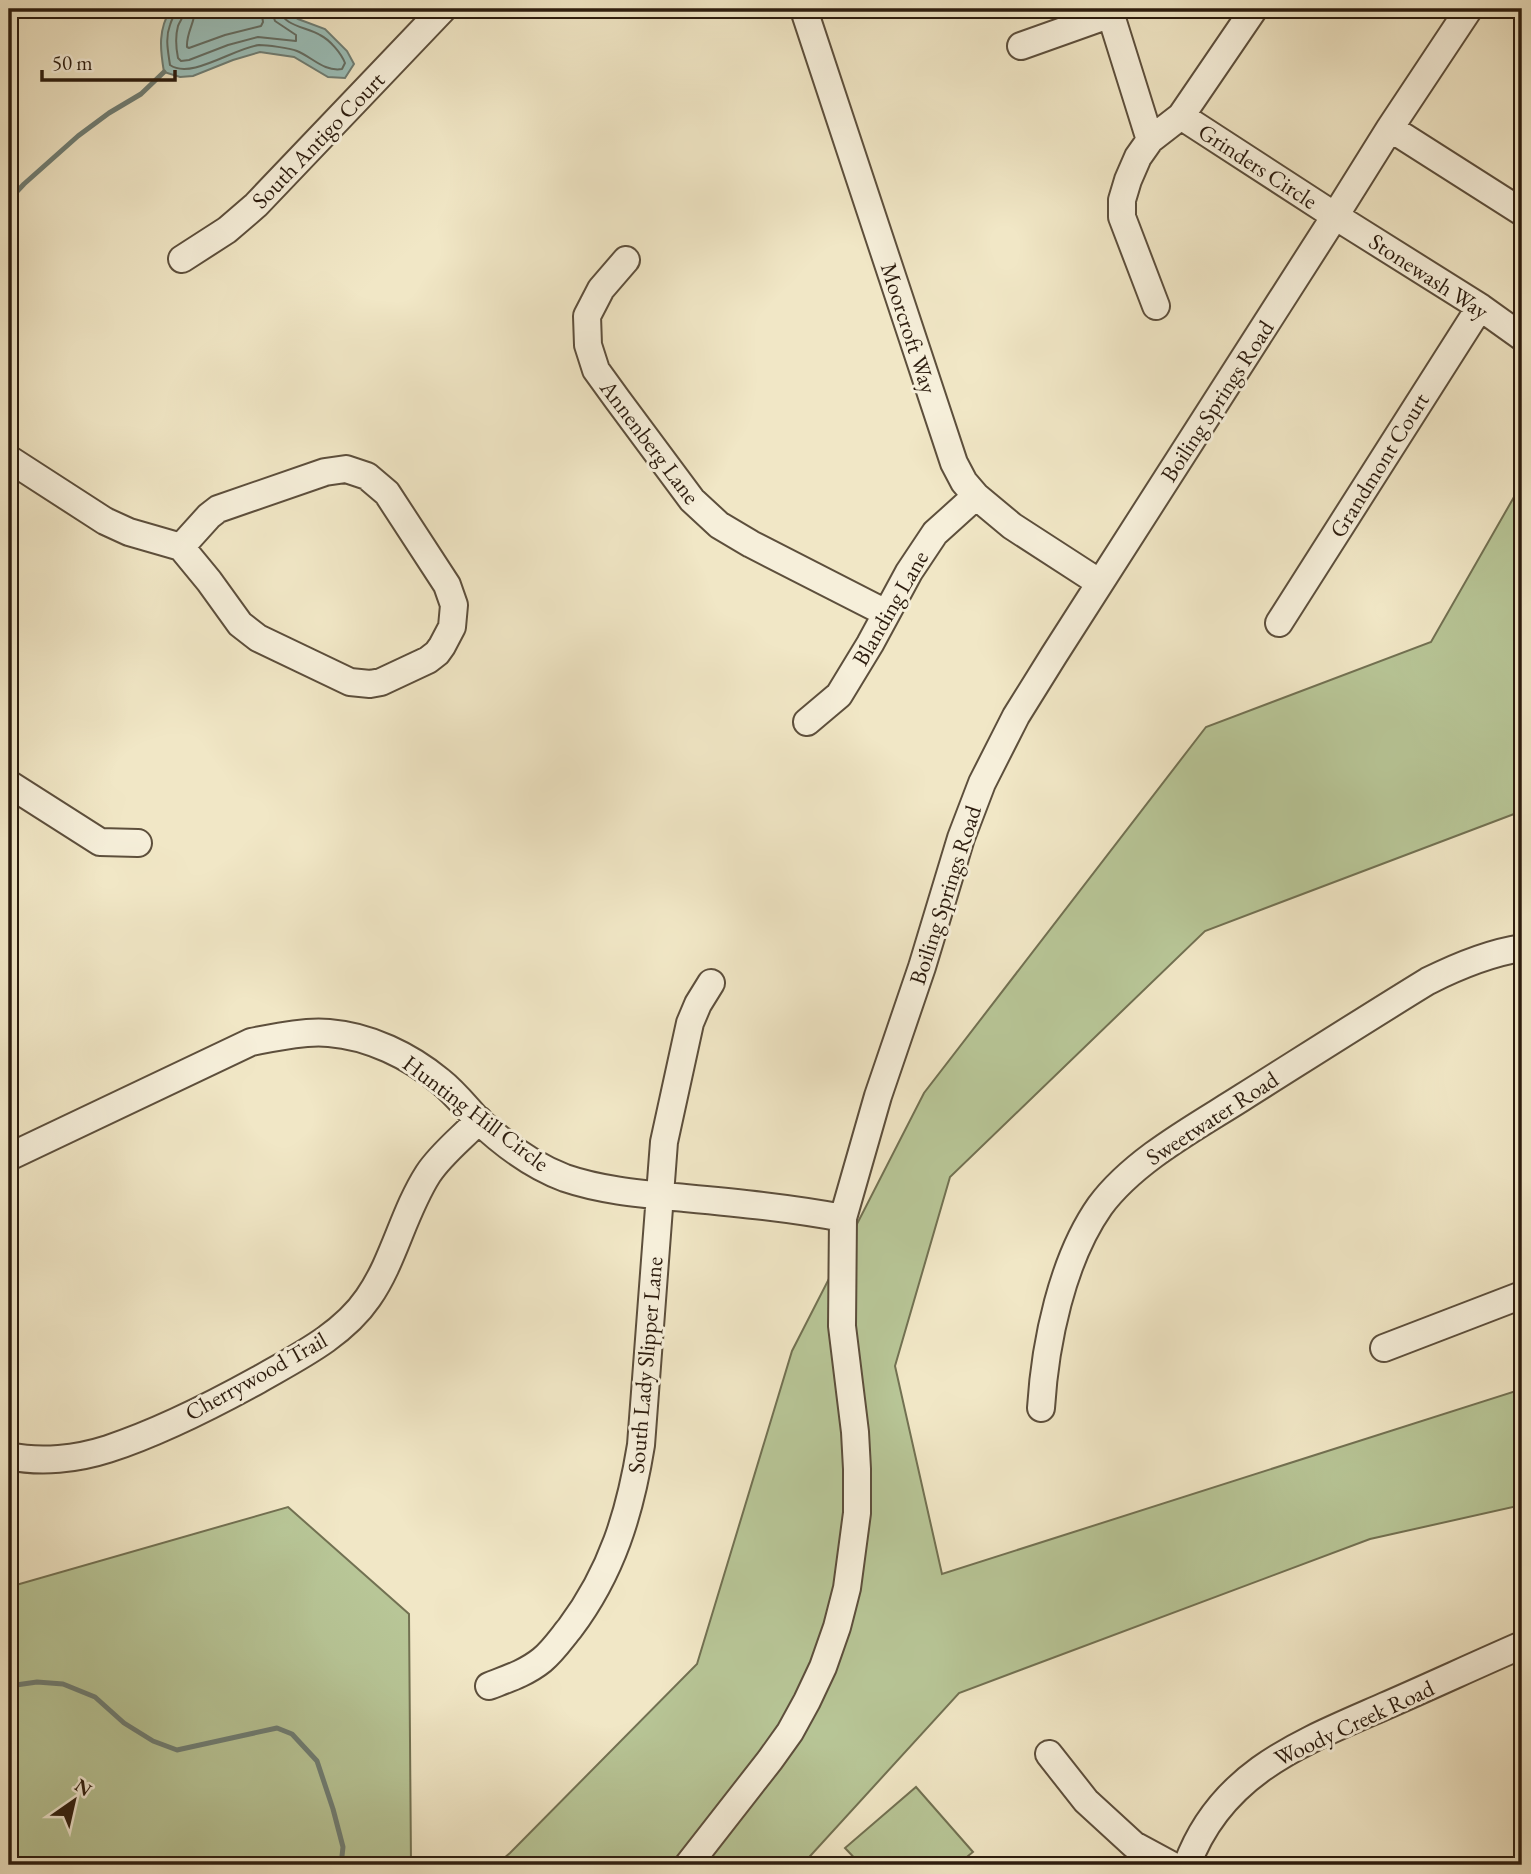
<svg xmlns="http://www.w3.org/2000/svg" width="1531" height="1874" viewBox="0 0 1531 1874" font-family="'EB Garamond',serif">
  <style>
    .green { fill: #b8c697; stroke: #727152; stroke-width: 2 }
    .water { fill: #9bbfb9; stroke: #6f7e75; stroke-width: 2 }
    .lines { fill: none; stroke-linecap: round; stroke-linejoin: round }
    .shore { stroke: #646e64; stroke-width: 2 }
    .stream { stroke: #6f7e75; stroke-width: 5 }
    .minor-casing { stroke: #5d4f3c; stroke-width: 30 }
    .minor { stroke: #f6efda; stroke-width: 26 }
    .labels { text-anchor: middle; stroke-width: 6; stroke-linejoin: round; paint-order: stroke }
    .street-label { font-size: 23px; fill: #2c1c0e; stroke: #f6efda }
  </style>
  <rect width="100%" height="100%" fill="#f1e7c6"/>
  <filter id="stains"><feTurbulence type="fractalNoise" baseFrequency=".00286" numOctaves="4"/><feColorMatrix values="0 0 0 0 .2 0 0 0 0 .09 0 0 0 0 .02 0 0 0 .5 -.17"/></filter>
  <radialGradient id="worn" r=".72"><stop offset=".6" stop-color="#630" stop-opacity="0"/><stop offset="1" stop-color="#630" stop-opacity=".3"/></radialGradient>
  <path class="green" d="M1522,483V811L1205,931L950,1177L895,1366L942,1574L1522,1389V1505L1370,1539L959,1693L802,1865H496L510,1853L697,1664L792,1351L924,1093L1206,727L1431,642Z
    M288,1507L409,1614L411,1865H9V1587Z
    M916,1787L973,1852L957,1865H861L845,1848Z"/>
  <path class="water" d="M171,9H283L298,19L325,29L347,51L354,64L345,78L328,77L294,57L260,52L233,60L193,76L180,77L164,72C160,49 158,29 171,9Z"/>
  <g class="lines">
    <path class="shore" d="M176,9C175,15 172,18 170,25C165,38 168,51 170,65C191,80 234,48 259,45C267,45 289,48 297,51C312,57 324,72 342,69L345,63C341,53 330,40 320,35C307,27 282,26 280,9
      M185,9C184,17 181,19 178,26C175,37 176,48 178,58L181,61L189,60L228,45L258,37L296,41V35L275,21L271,9
      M195,9C195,23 186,33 187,47L189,48L225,35L261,26L263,22L261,9"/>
    <path class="stream" d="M9,200L24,184L78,136L109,113L141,94L164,72
      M9,1686L37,1682L63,1684L95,1697L124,1723L153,1741L177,1750L277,1728L292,1734L317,1761L333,1809L343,1847L341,1865"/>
    <g class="minor-casing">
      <path id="minor" d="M1109,9L1150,140
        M804,10L954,463L964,482L976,496L1012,526L1100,583
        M1021,46L1111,14
        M1181,116L1335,216L1480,307L1522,337
        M1390,128L1522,212
        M182,259L227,230L256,205L443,9
        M626,260L601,289L587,316L588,345L596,370L617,399L692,500L719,525L751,544L886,613
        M1156,306L1122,217V200L1128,180L1138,157L1150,140L1181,116L1254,9
        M9,459L105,521L129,532L181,547
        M346,469L367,476L387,493L447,585L454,605L452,627L442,646L437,653L428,660L381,682L370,684L350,682L258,638L240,624L209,581L181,547L209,516L218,509L325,472Z
        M1279,623L1480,307
        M807,722L839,695L870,644L909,572L935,533L976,496
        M9,784L100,842L138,843
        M9,1157L251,1042C277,1037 303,1031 329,1033C369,1036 410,1056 440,1081C454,1092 465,1106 477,1119C501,1142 533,1166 565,1178C603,1191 644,1194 685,1198C738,1203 790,1208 843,1218
        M1384,1348L1522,1295
        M1041,1408C1045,1343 1062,1260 1100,1206C1134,1160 1196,1127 1243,1097C1305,1058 1366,1019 1428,981C1458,966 1489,953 1522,948
        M9,1456C41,1463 77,1459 108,1449C160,1432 211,1406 258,1380C296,1358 342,1336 368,1298C394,1261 403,1213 428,1174C441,1154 462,1138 479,1120
        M489,1686C507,1679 526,1673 542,1660C553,1651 561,1639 570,1628C612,1572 630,1513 641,1445L664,1142L690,1023L698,1004L711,983
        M1049,1754L1086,1801L1134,1845L1171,1865
        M688,1865L770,1760L790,1732L807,1701L823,1667L837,1627L847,1588L857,1513V1469L855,1432L842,1326L843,1218L878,1096L922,967L961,838L982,783L1016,716L1054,655L1335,216L1390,128L1469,9
        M1187,1865C1221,1772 1301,1743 1385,1706C1431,1686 1476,1665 1522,1645"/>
    </g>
    <use href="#minor" class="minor"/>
  </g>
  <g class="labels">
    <g class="street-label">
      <text transform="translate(318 140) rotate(-46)" y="8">South Antigo Court</text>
      <text transform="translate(1258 166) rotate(33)" y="8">Grinders Circle</text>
      <text transform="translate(1429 276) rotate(33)" y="8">Stonewash Way</text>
      <text transform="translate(909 328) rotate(72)" y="8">Moorcroft Way</text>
      <text transform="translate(1217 401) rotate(-57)" y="8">Boiling Springs Road</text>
      <text transform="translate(650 442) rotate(53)" y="8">Annenberg Lane</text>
      <text transform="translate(1379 465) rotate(-58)" y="8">Grandmont Court</text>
      <text transform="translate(890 608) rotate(-60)" y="8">Blanding Lane</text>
      <text transform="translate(945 895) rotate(-72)" y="8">Boiling Springs Road</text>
      <text transform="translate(476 1113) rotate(37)" y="8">Hunting Hill Circle</text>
      <text transform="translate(1212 1118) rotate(-33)" y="8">Sweetwater Road</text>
      <text transform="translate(645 1365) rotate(-85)" y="8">South Lady Slipper Lane</text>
      <text transform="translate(256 1376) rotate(-29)" y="8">Cherrywood Trail</text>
      <text transform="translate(1354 1723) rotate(-25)" y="8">Woody Creek Road</text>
    </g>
  </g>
  <rect width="1531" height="1874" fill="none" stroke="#f1e7c6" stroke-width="35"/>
  <rect x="10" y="10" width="1510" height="1853" fill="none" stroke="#2c1c0e" stroke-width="3.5"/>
  <rect x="18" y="18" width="1496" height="1839" fill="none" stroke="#2c1c0e" stroke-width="2"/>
  <g transform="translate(74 1801) rotate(34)" stroke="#f6efda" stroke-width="5" paint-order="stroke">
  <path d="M0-5L12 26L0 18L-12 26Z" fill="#2c1c0e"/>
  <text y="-10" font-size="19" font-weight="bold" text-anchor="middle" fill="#2c1c0e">N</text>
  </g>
  <path d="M42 70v10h133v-10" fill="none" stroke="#2c1c0e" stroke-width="3.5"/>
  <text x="52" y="70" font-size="21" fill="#2c1c0e" stroke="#f6efda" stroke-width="5" paint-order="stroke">50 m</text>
  <rect width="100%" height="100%" filter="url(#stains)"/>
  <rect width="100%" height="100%" fill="url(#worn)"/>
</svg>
